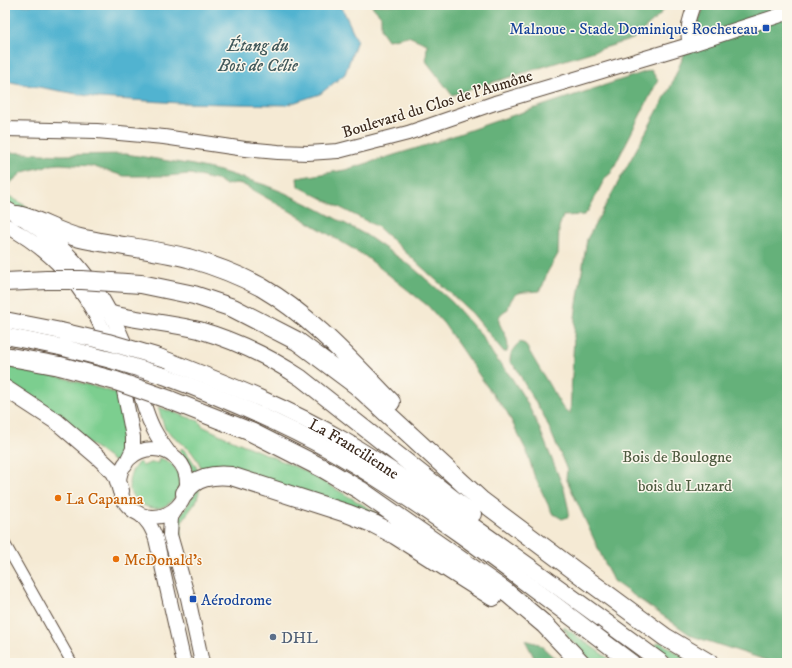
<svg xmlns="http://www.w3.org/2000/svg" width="792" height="668" viewBox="0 0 792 668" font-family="'IM FELL DW Pica',serif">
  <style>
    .green { fill: #7cce8f; stroke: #5c7c56 }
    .forest { fill: #65b17a; stroke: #506e4c }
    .water { fill: #51b3d0; stroke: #466e77 }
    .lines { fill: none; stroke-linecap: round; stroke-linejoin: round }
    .minor-casing { stroke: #574739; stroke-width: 12 }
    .tertiary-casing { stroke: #574739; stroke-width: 14 }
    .secondary-casing { stroke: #574739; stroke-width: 16 }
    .trunk-casing { stroke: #574739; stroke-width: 18 }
    .motorway-casing { stroke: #574739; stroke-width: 20 }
    .minor { stroke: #fff; stroke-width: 10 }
    .tertiary { stroke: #fff; stroke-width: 12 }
    .secondary { stroke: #fff; stroke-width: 14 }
    .trunk { stroke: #fff; stroke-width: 16 }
    .motorway { stroke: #fff; stroke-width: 18 }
    .trunk-bridge-casing { stroke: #574739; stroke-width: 18; stroke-linecap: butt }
    .motorway-bridge-casing { stroke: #574739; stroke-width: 20; stroke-linecap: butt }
    .trunk-bridge { stroke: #fff; stroke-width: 16 }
    .motorway-bridge { stroke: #fff; stroke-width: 18 }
    .transit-dot { fill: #1a4fb4; stroke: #fbf7ec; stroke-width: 1.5 }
    .food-dot { fill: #e8710a; stroke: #fbf7ec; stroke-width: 1.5 }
    .service-dot { fill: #5c6f8a; stroke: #fbf7ec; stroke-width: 1.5 }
    .labels { text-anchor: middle; stroke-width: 3; stroke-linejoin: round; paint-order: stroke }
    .transit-label { font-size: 16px; fill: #164399; stroke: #fbf7ec; text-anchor: end }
    .street-label { font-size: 16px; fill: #3b2a1e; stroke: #fbf7ec }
    .park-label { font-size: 16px; fill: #4e5b40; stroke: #fbf7ec }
    .food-label { font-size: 16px; fill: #c56008; stroke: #fbf7ec; text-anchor: start }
    .service-label { font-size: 16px; fill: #4e5e75; stroke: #fbf7ec; text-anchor: start }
    .water-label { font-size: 17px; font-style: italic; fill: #435a5c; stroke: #fbf7ec }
  </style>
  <rect width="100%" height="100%" fill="#fbf7ec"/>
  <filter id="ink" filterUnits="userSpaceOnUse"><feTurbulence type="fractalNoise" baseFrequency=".025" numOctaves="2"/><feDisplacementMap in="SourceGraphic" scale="8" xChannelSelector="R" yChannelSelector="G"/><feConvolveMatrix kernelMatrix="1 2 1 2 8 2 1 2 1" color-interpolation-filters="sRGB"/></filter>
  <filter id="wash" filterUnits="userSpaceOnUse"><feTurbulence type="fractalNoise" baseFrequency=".012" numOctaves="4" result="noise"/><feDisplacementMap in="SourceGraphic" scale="16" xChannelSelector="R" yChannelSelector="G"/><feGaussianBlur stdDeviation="0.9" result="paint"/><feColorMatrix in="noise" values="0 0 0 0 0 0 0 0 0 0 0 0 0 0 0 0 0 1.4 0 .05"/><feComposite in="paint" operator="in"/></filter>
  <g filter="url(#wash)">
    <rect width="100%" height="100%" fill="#f5ead4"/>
    <path class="green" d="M9,196L54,223L5,202V198Z
      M5,366L65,378L119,394L128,443L119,465L5,382Z
      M158,407L199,421L202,426L223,436L303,470L372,510L411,537L204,474L198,461L190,450L165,429Z
      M182,448C190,456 195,464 200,475L194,478C192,466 188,459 179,451Z
      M159,458C197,467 176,522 143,505C137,502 132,497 130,490C127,479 132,469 139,462L143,466L150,463H158Z
      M201,485L196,502L182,521L181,540C169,526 181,516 188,504C192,497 196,491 201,485Z
      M564,627L615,663H593L567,636V632L563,629Z
      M660,642L693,663H678L655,646L656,644Z"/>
    <path class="forest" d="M371,5H667L658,17L633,39L452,95L426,61L427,44L408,36L388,40L381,30V16Z
      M705,5H787V663H775L692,636L613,581L566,478L567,470L545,418L524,383L517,369L510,362C510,353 513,348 520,342L525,344L562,407L570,414L575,317L587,239L670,88Z
      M651,70L658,80L611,173L605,178L588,211L584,215L563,216L559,227L558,254L547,273L543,285L539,291C521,293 513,289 508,309C485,321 513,331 507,352H504L472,313L378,227L298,186L297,178L345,170L427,145L499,120Z
      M5,152L61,155L126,154L193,165L220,171L265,185L285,193L318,209L366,235L411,266L434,286L452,302L481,335L494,356L511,377L525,399L538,425L564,489L569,511L568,517L562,519L552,513L534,475L527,452L507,412L488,388L444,324L428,306L365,256L288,210L242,184L236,183L226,185L220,181L190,174L166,176H124L91,166L60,164L50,165L23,172L9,184L5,185Z
      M525,640L539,644L560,663H537Z"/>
    <path class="water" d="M5,5H338L344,12L357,40L345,74L320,94L286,105L180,103L99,98L5,81Z"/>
  </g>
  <g filter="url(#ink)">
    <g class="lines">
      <g class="minor-casing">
        <path id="minor" d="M5,544L72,663"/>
      </g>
      <g class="tertiary-casing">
        <path id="tertiary" d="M689,45C685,30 689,19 694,5"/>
      </g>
      <g class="secondary-casing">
        <path id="secondary" d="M5,129L97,131L164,137L245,149L278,152L308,153L338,151L408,133L495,103L689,45L787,13
          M5,208C61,238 94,276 120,333C123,341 128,349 131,358C139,382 142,408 154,430C158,438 163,445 169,453L172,455
          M5,225C52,250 82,284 104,332C108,340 113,348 116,357C123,383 128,410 133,437V449L125,465
          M119 483a34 34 0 1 1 68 0a34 34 0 1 1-68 0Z
          M178,506L171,517L170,535L188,598L202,663
          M138,513C148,520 152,528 156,539L184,663"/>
      </g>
      <g class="trunk-casing">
        <g id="trunk">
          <path d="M112,314C140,321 170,323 199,330C237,341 268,356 301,378L473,514"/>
          <path d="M5,320L61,331"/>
          <path d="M5,336L60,347"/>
          <path id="s1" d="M159,357C222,382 285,406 343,440C382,463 419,489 457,515C526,563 594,613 662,663"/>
          <path d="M164,376C223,398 280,422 335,453C439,513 536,591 632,663"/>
          <path d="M5,388L57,422L98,457L114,472L117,478L121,491"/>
        </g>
      </g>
      <g class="motorway-casing">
        <path id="motorway" d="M18,215C40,220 58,233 80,238C116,246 153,249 188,258C212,265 239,275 261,287C311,316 351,361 391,402
          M5,282L47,280
          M141,284L194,295L233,308L297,341L356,385L482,501L574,570L665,637L709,663
          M5,356L60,366
          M170,400L251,432L324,469L360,490L506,592L545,625L581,663
          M185,493C193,477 214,474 231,476L349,514L374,524L395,535L493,597"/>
      </g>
      <use href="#minor" class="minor"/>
      <use href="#tertiary" class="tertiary"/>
      <use href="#secondary" class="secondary"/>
      <use href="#trunk" class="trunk"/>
      <use href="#motorway" class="motorway"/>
      <g class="trunk-bridge-casing">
        <path id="trunk-bridge" d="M61,331L108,342L159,357
          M60,347L111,360L164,376"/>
      </g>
      <g class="motorway-bridge-casing">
        <path id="motorway-bridge" d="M47,280H82L141,284
          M60,366L116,381L170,400"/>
      </g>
      <use href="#trunk-bridge" class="trunk-bridge"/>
      <use href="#motorway-bridge" class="motorway-bridge"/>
    </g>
  </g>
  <g class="transit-dot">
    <rect x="762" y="24" width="8" height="8" rx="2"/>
    <rect x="189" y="595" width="8" height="8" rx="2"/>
  </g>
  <g class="food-dot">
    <circle cx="58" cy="498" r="4"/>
    <circle cx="116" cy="559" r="4"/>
  </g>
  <circle class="service-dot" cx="273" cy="637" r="4"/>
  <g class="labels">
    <g class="transit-label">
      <text x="758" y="34">Malnoue - Stade Dominique Rocheteau</text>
      <text x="201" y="605" text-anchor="start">Aérodrome</text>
    </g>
    <g class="street-label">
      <text transform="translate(437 103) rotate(-17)" y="6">Boulevard du Clos de l'Aumône</text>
      <text dy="6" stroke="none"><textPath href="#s1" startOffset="216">La Francilienne</textPath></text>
    </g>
    <g class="park-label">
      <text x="677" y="462">Bois de Boulogne</text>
      <text x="685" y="491">bois du Luzard</text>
    </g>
    <g class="food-label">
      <text x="66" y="504">La Capanna</text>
      <text x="124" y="565">McDonald's</text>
    </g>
    <g class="service-label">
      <text x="281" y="643">DHL</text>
    </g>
    <g class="water-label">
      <text x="258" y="51">Étang du<tspan x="258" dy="20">Bois de Célie</tspan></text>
    </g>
  </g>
  <rect width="792" height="668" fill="none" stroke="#fbf7ec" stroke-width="20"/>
</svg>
